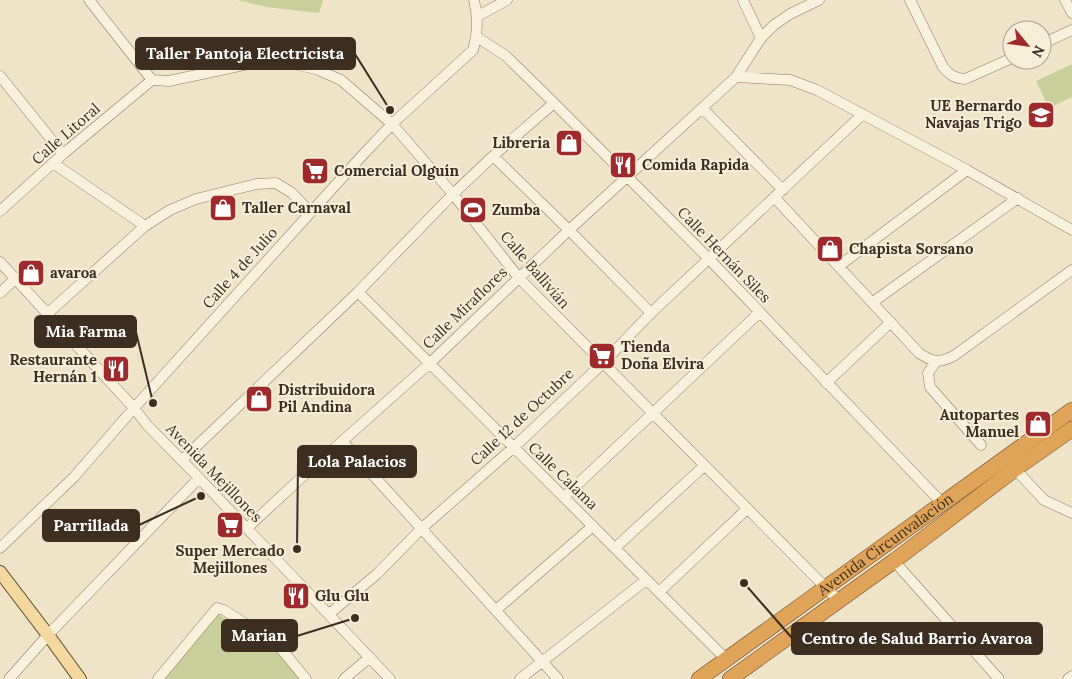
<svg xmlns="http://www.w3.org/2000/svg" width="1072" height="679" viewBox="0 0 1072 679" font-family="Lora,serif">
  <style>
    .green { fill: #c9cf9b }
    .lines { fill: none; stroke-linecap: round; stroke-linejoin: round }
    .minor-casing { stroke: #8d765c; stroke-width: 11 }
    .major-casing { stroke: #5b4430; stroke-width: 14 }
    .highway-casing { stroke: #5b4430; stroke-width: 16 }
    .minor { stroke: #faf1dc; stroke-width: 10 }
    .major { stroke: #f3d9a0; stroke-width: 12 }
    .highway { stroke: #e0a458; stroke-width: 15 }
    .labels { text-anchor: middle; stroke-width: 4; stroke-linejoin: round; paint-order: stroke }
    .poi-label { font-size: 15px; font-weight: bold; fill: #3d2e20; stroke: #f7eed8; text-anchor: start }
    .street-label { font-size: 15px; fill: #3d2e20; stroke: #f7eed8 }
    .leader { fill: none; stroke: #3d2e20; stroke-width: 2 }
    .callout-dot { fill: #3d2e20; stroke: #f7eed8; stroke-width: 2 }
    .callout { fill: #3d2e20; stroke: #3d2e20; stroke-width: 2 }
    .callout-label { font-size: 16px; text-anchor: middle; font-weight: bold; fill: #fff }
  </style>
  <rect width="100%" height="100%" fill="#f0e4c8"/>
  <path class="green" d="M237,0H323L319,13L266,7Z
    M1072,64V97L1049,108L1036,81Z
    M218,614L272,646L300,679H165Z"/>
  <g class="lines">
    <g class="minor-casing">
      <path id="minor" d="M89,0L152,80
        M743,0L761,38
        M910,0L943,67C950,75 954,78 965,79L1012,58
        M1065,0L1072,13
        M478,16L507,0
        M477,37L506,56L554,103L709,259L942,503
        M1042,44L1072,30
        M0,76L63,154
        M736,77L790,80L817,90L967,170L1072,230
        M152,80L169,81L253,63L276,60L316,69L341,80L392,124L453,194L519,278L838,600
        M702,108L783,190
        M493,156L569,230L651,313
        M53,163L145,226
        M775,198L919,353C932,362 940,364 955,355L1072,270
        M0,211L63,154L152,80
        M0,262L134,408L147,425L199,478L390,679
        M839,266L967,170
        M358,292L726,659
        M0,293L15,279
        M873,302L1018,198
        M47,314L145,226L170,210L196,199L256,184L276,183L292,193L310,212
        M936,362L928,373L930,387L981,445
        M826,383L891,322
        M342,441L558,679
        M182,460L358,292L453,194L493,156L554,103
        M1015,469L1044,500L1072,513
        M564,497L759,313
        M247,528L301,478L430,363L569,230L736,77L761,38L774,25L790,14L819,0
        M0,548L74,477L134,408L359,159L392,124L473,50C478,32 478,18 474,0
        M615,548L704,466
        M894,561L999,679
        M659,592L747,509
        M496,610L593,526
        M329,614L377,574L422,528L513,448L602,364L651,313L863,114
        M9,679L48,635L199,478
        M158,679L217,608L224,610L278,645L306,679
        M344,679L370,657
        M520,679L646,580
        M1068,679L1072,676"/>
    </g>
    <g class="major-casing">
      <path id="major" d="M0,572L48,635L80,679"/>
    </g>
    <g class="highway-casing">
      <g id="highway">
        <path id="s1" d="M699,679L1072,410"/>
        <path d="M730,679L894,561L1015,469L1072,429"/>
      </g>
    </g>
    <use href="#minor" class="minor"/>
    <use href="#major" class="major"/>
    <use href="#highway" class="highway"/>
  </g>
  <defs>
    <g id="school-square" transform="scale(1.4375)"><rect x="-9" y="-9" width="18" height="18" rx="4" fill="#9e2a2b" stroke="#f7eed8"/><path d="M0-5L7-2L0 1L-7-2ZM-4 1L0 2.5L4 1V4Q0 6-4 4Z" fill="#fff"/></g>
    <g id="shop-square" transform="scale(1.4375)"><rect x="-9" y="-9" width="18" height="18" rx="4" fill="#9e2a2b" stroke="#f7eed8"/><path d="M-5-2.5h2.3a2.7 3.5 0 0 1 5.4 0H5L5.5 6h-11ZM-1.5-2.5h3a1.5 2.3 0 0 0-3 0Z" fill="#fff"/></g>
    <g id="restaurant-square" transform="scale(1.4375)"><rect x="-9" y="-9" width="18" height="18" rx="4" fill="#9e2a2b" stroke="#f7eed8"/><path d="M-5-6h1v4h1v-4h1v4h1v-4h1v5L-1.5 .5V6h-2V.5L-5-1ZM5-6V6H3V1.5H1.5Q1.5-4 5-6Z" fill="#fff"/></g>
    <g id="supermarket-square" transform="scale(1.4375)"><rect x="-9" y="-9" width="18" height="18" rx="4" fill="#9e2a2b" stroke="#f7eed8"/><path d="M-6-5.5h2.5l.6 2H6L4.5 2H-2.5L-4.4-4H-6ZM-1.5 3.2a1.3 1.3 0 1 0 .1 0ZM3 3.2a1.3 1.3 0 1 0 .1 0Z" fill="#fff"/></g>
    <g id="stadium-square" transform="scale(1.4375)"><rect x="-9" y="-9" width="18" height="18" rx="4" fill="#9e2a2b" stroke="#f7eed8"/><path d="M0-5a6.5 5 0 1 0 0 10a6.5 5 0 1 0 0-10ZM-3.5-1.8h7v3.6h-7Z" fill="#fff"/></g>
  </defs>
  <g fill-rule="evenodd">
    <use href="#school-square" x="1041" y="115"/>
    <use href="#shop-square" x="569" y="143"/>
    <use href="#restaurant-square" x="623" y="165"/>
    <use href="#supermarket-square" x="315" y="171"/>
    <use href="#shop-square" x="223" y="208"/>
    <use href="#stadium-square" x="473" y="210"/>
    <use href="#shop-square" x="830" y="249"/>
    <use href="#shop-square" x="31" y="273"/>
    <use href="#supermarket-square" x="602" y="356"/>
    <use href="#restaurant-square" x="116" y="369"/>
    <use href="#shop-square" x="259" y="399"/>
    <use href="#shop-square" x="1038" y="424"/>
    <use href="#supermarket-square" x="230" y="525"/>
    <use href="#restaurant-square" x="296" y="596"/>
  </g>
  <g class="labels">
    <g class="poi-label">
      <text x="1022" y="111" text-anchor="end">UE Bernardo<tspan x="1022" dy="17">Navajas Trigo</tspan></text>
      <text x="550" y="148" text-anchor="end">Libreria</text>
      <text x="642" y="170">Comida Rapida</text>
      <text x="334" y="176">Comercial Olguín</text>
      <text x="242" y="213">Taller Carnaval</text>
      <text x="492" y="215">Zumba</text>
      <text x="849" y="254">Chapista Sorsano</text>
      <text x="50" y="278">avaroa</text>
      <text x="621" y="352">Tienda<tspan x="621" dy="17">Doña Elvira</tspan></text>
      <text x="97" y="365" text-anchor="end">Restaurante<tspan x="97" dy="17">Hernán 1</tspan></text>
      <text x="278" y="395">Distribuidora<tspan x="278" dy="17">Pil Andina</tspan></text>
      <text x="1019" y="420" text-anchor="end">Autopartes<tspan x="1019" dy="17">Manuel</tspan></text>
      <text x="230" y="556" text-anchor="middle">Super Mercado<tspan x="230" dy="17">Mejillones</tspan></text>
      <text x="315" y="601">Glu Glu</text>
    </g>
    <g class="street-label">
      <text transform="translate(66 134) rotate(-41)" y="5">Calle Litoral</text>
      <text transform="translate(724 255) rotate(46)" y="5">Calle Hernán Siles</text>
      <text transform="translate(240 268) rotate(-48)" y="5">Calle 4 de Julio</text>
      <text transform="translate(535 270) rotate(49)" y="5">Calle Ballivián</text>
      <text transform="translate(465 308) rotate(-44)" y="5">Calle Miraflores</text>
      <text transform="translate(522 417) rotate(-43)" y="5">Calle 12 de Octubre</text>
      <text transform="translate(214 473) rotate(46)" y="5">Avenida Mejillones</text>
      <text transform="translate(563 476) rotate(44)" y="5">Calle Calama</text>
      <text dy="5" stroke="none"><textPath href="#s1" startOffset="230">Avenida Circunvalación</textPath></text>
    </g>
  </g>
  <path class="leader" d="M390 110L355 54M153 403L136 332M297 549L298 462M201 496L139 525M355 618L297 636M744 583L792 638"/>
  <g class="callout-dot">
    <circle cx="390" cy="110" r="5"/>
    <circle cx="153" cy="403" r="5"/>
    <circle cx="297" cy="549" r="5"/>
    <circle cx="201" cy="496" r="5"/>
    <circle cx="355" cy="618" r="5"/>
    <circle cx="744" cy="583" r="5"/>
  </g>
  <g class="callout">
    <rect x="136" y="38" width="219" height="31" rx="5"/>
    <rect x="35" y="316" width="101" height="31" rx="5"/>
    <rect x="298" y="446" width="118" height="31" rx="5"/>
    <rect x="43" y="510" width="96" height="31" rx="5"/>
    <rect x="222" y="620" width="75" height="31" rx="5"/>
    <rect x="792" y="623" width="250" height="31" rx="5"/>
  </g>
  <g class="callout-label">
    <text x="245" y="59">Taller Pantoja Electricista</text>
    <text x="86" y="337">Mia Farma</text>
    <text x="357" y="467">Lola Palacios</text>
    <text x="91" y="531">Parrillada</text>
    <text x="259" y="641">Marian</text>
    <text x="917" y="644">Centro de Salud Barrio Avaroa</text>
  </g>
  <g transform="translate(1027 45) rotate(119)"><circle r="24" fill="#f7eed8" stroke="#ada18e"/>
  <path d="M0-4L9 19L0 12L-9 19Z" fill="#9e2a2b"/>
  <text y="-8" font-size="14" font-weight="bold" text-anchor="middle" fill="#3d2e20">N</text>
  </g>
</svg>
